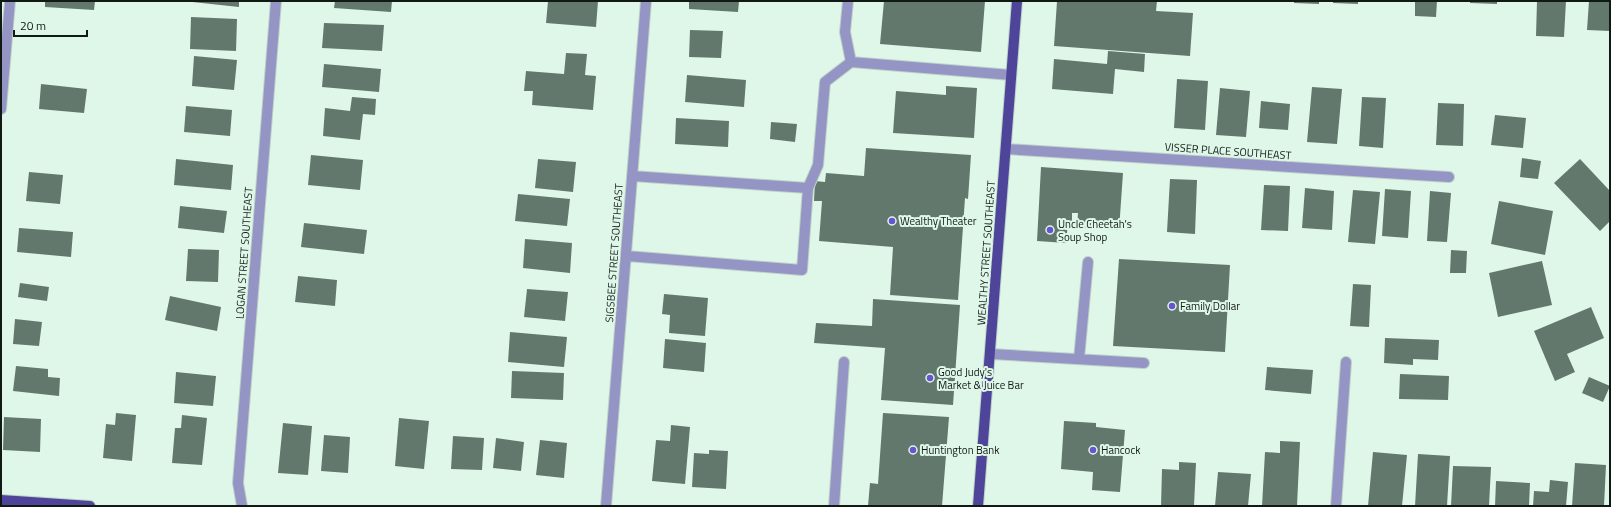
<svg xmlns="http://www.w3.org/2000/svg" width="1611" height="507" viewBox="0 0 1611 507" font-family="'Titillium Web',sans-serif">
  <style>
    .building { fill: #63786c }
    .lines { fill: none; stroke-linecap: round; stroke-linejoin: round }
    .minor-casing { stroke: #bed3c7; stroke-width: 12 }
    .major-casing { stroke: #bed3c7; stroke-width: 12 }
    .minor { stroke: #9494c5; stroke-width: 10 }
    .major { stroke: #4e449a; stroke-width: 10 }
    .poi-dot { fill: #6755cf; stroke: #dff7e9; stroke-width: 1.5 }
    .labels { text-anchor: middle; stroke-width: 4; stroke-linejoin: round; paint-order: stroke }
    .street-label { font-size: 11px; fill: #101914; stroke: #dff7e9 }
    .poi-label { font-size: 11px; fill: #101914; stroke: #dff7e9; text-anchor: start }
  </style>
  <rect width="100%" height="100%" fill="#dff7e9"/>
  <path class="building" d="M45,1H95L94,10L45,7Z
    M183,1H239V7Z
    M335,1H392L391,12L334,8Z
    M548,1H598L596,27L546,23Z
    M689,1H739L738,12L689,9Z
    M884,1H985L981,52L880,44Z
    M1057,1H1157L1156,11L1193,13L1190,56L1054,46Z
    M1294,1H1319V4L1294,3Z
    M1333,1H1358V4L1333,3Z
    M1415,1H1437L1436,17L1415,16Z
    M1470,1H1497V4L1470,3Z
    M1537,1H1566L1564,37L1536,36Z
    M1589,1H1610V31L1587,30Z
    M191,17L237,19L236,51L190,49Z
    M324,23L384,25L382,51L322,48Z
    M690,30L723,31L721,58L689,57Z
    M1108,51L1145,54L1144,72L1115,69L1113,94L1052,89L1054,59L1107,64Z
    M566,53L587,54L585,75L596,76L593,110L532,105L533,91H524L526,71L564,74Z
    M194,56L237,60L234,90L192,86Z
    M324,64L381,69L379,92L322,87Z
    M687,75L746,80L744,107L685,102Z
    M1177,79L1208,81L1205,130L1174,128Z
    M41,84L87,89L84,113L39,109Z
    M946,86L977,88L974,138L893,133L896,91L946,95Z
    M1312,87L1342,89L1337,144L1307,142Z
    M1220,88L1250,91L1246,137L1216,135Z
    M352,97L376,99L375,115L363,114L360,140L323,136L325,108L350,111Z
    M1362,97L1386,98L1383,148L1359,146Z
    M1261,101L1290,104L1288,130L1259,128Z
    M1438,103L1464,104L1463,146L1436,145Z
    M186,106L232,110L230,136L184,132Z
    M1495,115L1526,118L1523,148L1491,145Z
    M676,118L729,121L728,147L675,144Z
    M771,122L797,124L795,142L770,139Z
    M866,148L971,155L968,199L965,198L958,300L890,295L893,247L819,241L822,201H814L815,181L825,182L826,173L864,176Z
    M311,155L363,160L360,190L308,185Z
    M1522,158L1541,161L1538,179L1520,177Z
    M176,159L233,165L231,190L174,185Z
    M538,159L576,162L573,192L535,188Z
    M1580,159L1610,191V221L1600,231L1554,183Z
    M1041,167L1123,173L1119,230L1077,227L1078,213H1072V222H1068L1066,243L1037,241Z
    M29,172L63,175L60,204L26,201Z
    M1170,179L1197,180L1195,234L1167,232Z
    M1264,185L1290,186L1288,231L1261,230Z
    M1305,188L1334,191L1332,230L1302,228Z
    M1385,189L1411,191L1408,238L1382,236Z
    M1353,190L1380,192L1375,244L1348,242Z
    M1430,191L1451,193L1447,242L1427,241Z
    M518,194L570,199L567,226L515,221Z
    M1499,201L1553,211L1545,255L1491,244Z
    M180,206L227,211L224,233L178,228Z
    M304,223L367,230L364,254L301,247Z
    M19,228L73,232L71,257L17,252Z
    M525,239L572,243L570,273L523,268Z
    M188,249L219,250L218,282L186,281Z
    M1451,250L1467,251L1466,273H1450Z
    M1119,259L1230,265L1225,352L1113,346Z
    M1542,261L1552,305L1498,317L1489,273Z
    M298,276L337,280L335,306L295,302Z
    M20,283L49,287L47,301L18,297Z
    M1353,284L1371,285L1369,327L1350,326Z
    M527,289L568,292L565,321L524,317Z
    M664,294L708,298L705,336L669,333L670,315L662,314Z
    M170,296L221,307L217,331L165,320Z
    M873,299L960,305L953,405L881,400L885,348L814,343L816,323L872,326Z
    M1591,307L1604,338L1567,354L1575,372L1555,381L1534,331Z
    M15,319L42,322L39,346L13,344Z
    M510,332L567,337L564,367L508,362Z
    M1385,338L1439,340L1438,360L1413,359V365L1384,363Z
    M665,339L706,343L704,372L663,368Z
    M16,366L48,369V377L60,378L59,396L13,391Z
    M1267,367L1313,370L1311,394L1265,390Z
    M512,371L564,373L563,400L511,398Z
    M176,372L216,376L213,406L174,403Z
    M1400,374L1449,376L1448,400L1399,399Z
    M1589,377L1610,386L1603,402L1582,393Z
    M116,413L136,415L132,461L103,458L106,424L115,425Z
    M883,413L949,417L942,506H868L870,483L878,484Z
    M182,415L207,418L202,465L172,463L175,428H181Z
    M4,417L41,419L40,452L3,450Z
    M399,418L429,421L424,469L395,466Z
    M1064,421L1096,423V427L1125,430L1120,492L1092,490L1093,472L1061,469Z
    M283,423L312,426L308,475L278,473Z
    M671,425L690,427L685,484L652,481L656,440L670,441Z
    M324,435L350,437L348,473L321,471Z
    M453,436L484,438L482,470L451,469Z
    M496,438L524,442L521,471L493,468Z
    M540,440L567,443L564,478L536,475Z
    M1280,441L1300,442L1297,506H1262L1265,452L1280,453Z
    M709,450L728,451L726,489L692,487L694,453L709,454Z
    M1373,452L1407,455L1402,506H1368Z
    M1418,454L1450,456L1447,506H1415Z
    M1179,462L1196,463L1194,506H1161L1162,469L1179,470Z
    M1575,463L1606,465L1604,506H1572Z
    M1453,466L1491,467L1489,506H1451Z
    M1218,472L1251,474L1248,506H1215Z
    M1550,480L1568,482L1566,506H1533L1534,491L1549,492Z
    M1496,481L1530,483L1529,506H1495Z"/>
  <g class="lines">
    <g class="minor-casing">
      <path id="minor" d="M848,1L845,32L851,62
        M1,109L10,1
        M1006,149L1449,177
        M808,188L818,165L825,82L851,62L1011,75
        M627,256L802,270L808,188L632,176
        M991,354L1144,363
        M1079,359L1088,262
        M242,506L238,483L276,1
        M606,506L646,1
        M834,506L844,362
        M1336,506L1346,362"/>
    </g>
    <g class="major-casing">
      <path id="major" d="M1,500L90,506
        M978,506L1017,1"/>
    </g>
    <use href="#minor" class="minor"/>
    <use href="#major" class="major"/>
  </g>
  <g class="poi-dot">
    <circle cx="892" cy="221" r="4"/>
    <circle cx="1050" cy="230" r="4"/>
    <circle cx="1172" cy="306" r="4"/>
    <circle cx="930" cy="378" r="4"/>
    <circle cx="913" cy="450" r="4"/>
    <circle cx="1093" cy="450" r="4"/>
  </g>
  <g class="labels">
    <g class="street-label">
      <text transform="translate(1228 151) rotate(4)" y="4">VISSER PLACE SOUTHEAST</text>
      <text transform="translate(244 253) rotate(-86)" y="4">LOGAN STREET SOUTHEAST</text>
      <text transform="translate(614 253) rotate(-86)" y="4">SIGSBEE STREET SOUTHEAST</text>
      <text transform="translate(986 253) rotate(-86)" y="4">WEALTHY STREET SOUTHEAST</text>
    </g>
    <g class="poi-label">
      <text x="900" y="225">Wealthy Theater</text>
      <text x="1058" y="228">Uncle Cheetah's<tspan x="1058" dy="13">Soup Shop</tspan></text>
      <text x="1180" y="310">Family Dollar</text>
      <text x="938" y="376">Good Judy's<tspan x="938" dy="13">Market &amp; Juice Bar</tspan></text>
      <text x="921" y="454">Huntington Bank</text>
      <text x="1101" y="454">Hancock</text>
    </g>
  </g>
  <rect width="1611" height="507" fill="none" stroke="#101914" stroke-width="4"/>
  <path d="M14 30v6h73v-6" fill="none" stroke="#101914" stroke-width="2"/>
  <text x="20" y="30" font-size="12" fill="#101914" stroke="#dff7e9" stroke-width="3" paint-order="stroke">20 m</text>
</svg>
